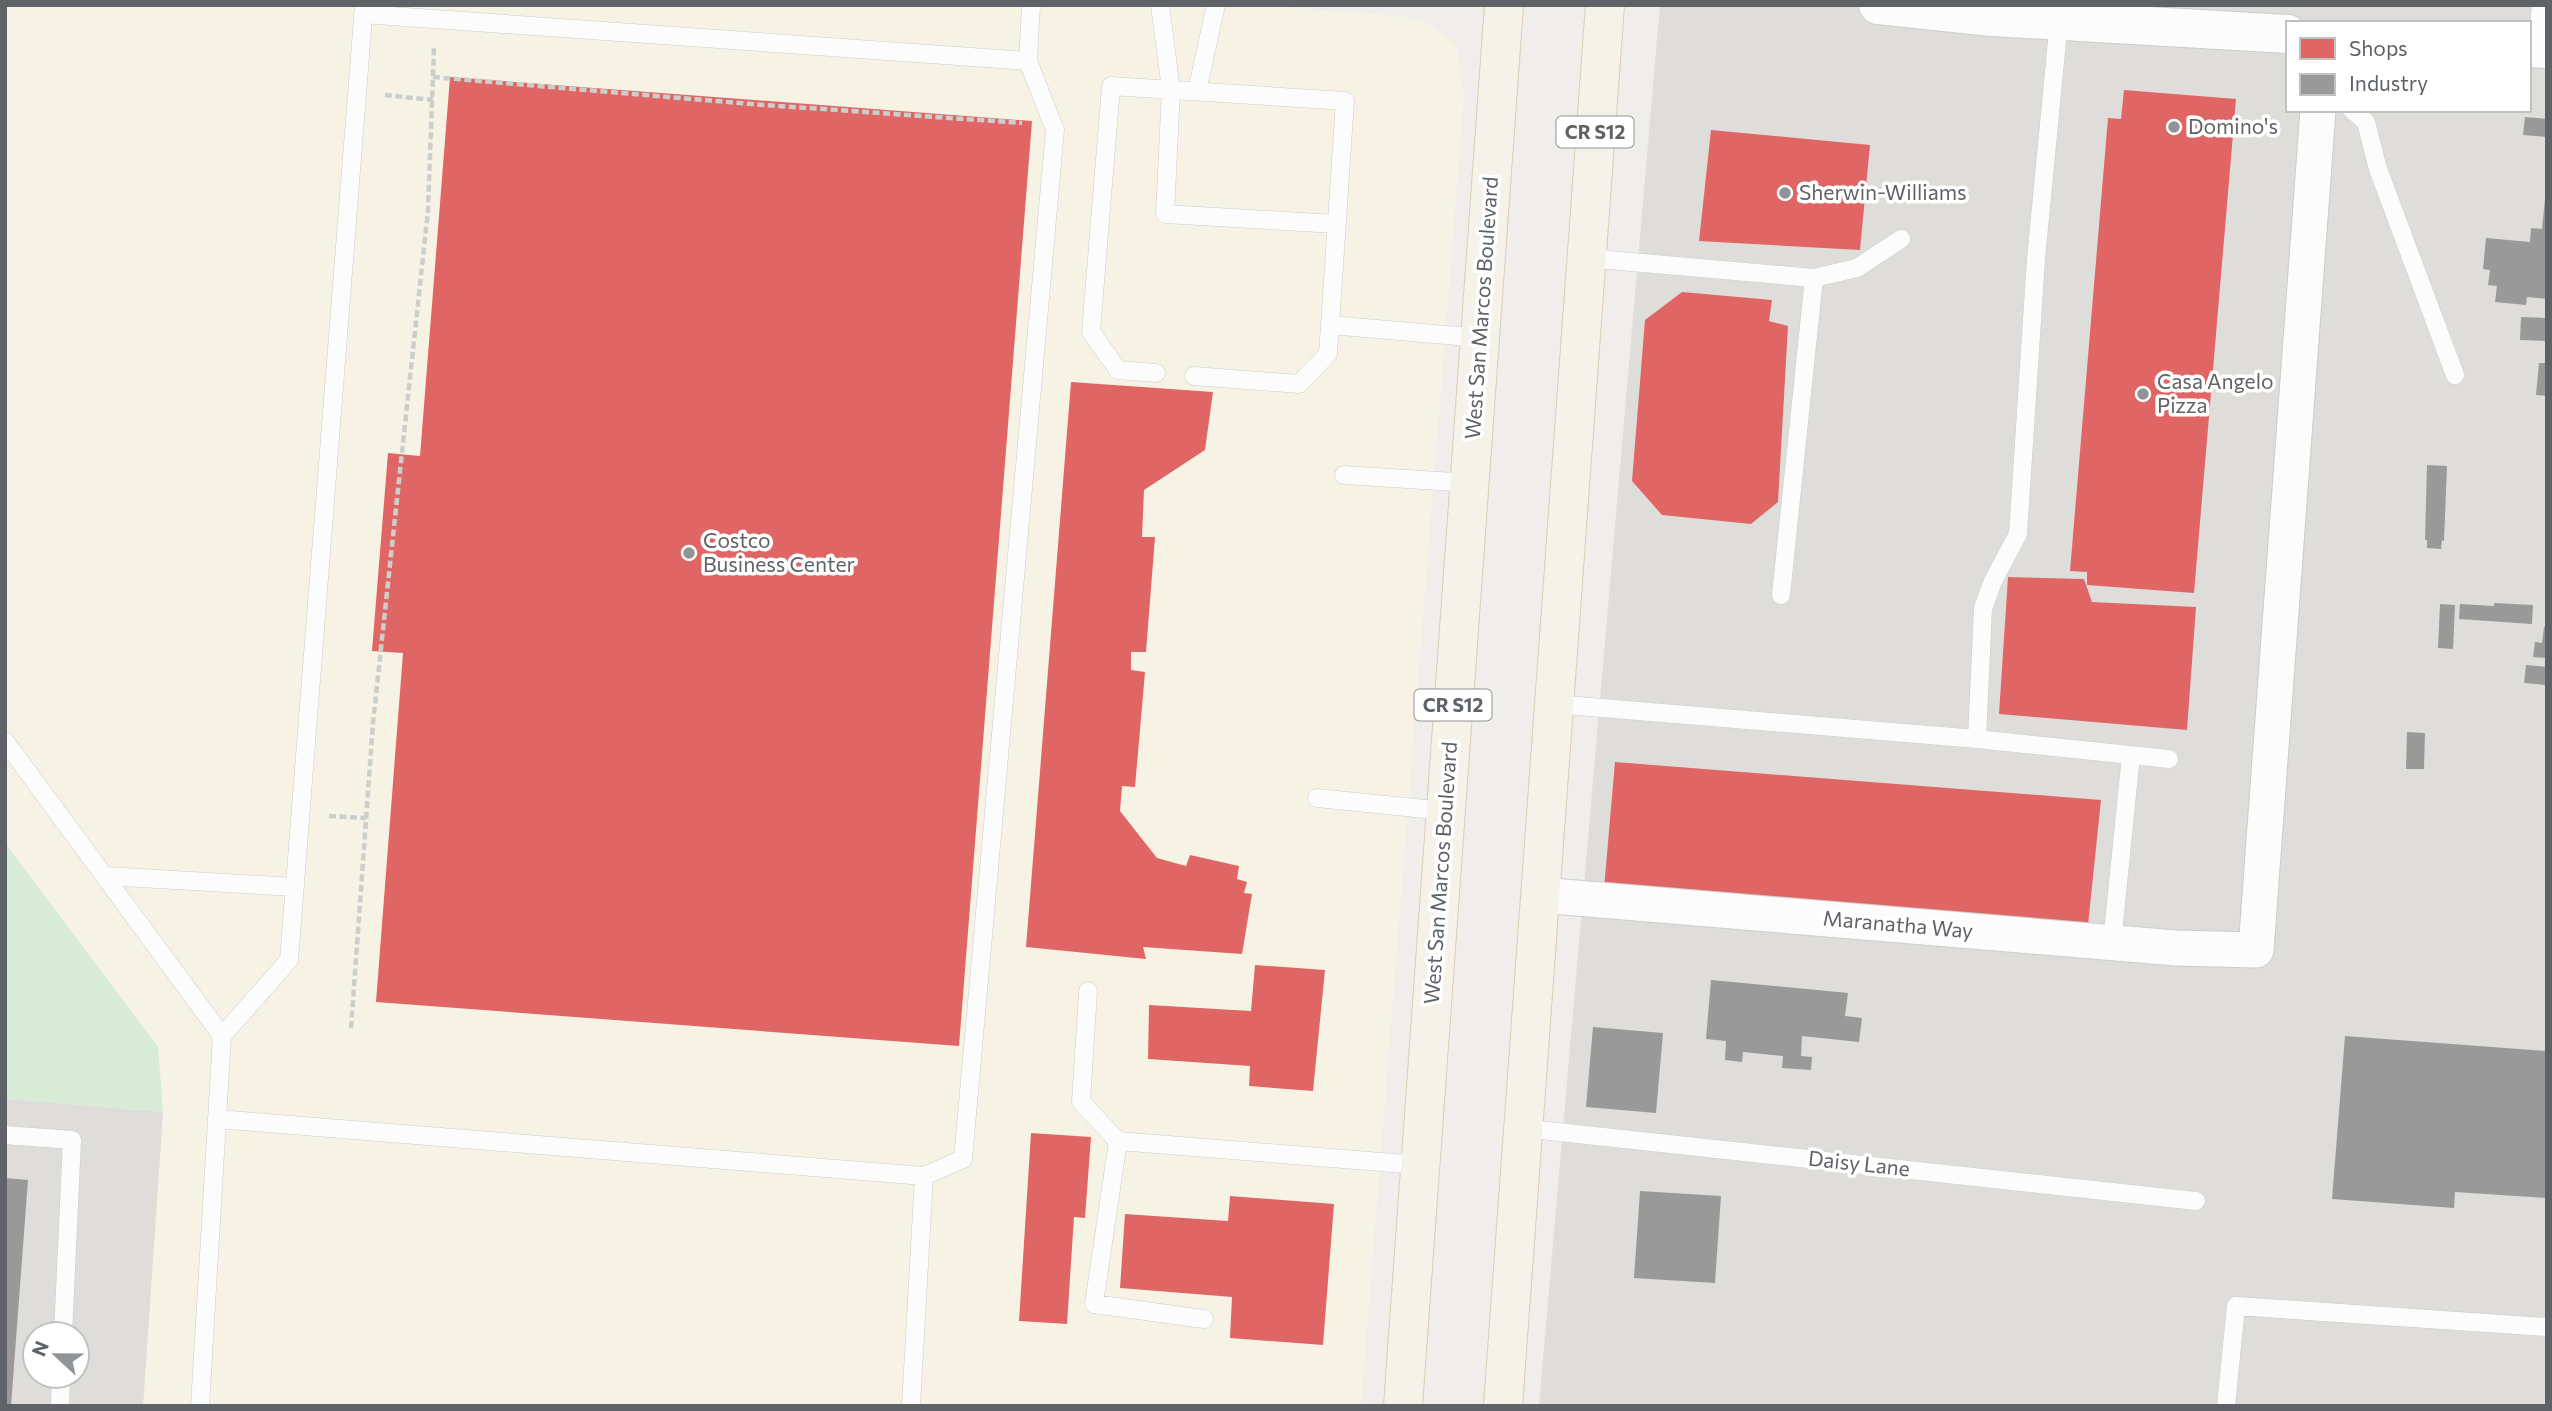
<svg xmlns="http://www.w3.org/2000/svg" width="2552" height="1411" viewBox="0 0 2552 1411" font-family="Commissioner,sans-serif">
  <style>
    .commercial { fill: #f7f3e4 }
    .industrial { fill: #dfddda; fill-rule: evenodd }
    .green { fill: #d8ebd6 }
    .shops { fill: #e06666 }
    .industry { fill: #999 }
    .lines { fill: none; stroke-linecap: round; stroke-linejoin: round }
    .service-casing { stroke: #cbcccc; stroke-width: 19 }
    .minor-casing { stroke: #cbcccc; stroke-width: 37 }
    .tertiary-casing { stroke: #cbcccc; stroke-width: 40 }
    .primary-casing { stroke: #d7ceb8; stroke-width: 40 }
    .path { stroke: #cacfcc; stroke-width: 4.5; stroke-dasharray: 7 3.5; stroke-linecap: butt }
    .service { stroke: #fdfcfc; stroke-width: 18 }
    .minor { stroke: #fdfcfc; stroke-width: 35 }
    .tertiary { stroke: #fdfcfc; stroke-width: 38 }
    .primary { stroke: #f4f2e9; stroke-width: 38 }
    .poi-dot { fill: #919496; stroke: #fff; stroke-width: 2.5 }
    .labels { text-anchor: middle; stroke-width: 7; stroke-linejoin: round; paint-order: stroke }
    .shield { fill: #fff; stroke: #8f9295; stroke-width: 2 }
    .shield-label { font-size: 19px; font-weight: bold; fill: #5f6368 }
    .poi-label { font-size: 21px; fill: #5f6368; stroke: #fff; text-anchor: start }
    .street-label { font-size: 21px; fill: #5f6368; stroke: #fff }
  </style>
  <rect width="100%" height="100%" fill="#efeeea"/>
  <path class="commercial" d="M5,5H1264L1420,18L1456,45L1464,96L1361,1406H143L163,1112L158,1047L5,843Z"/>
  <path class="industrial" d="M1660,5H2547V1406H1539ZM2288,23H2529V110H2288Z
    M5,1099L163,1112L143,1406H5ZM35,1334H77V1376H35Z"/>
  <path class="green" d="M5,843L158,1047L163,1112L5,1099Z"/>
  <path class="shops" d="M450,77L1032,121L959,1046L376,1002L403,653L372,651L388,453L420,456Z
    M2124,90L2236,99L2194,593L2087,585V572L2070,571L2108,118L2121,119Z
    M1711,130L1870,145L1860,250L1699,241Z
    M1682,292L1772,300L1769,321L1788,326L1778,502L1751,524L1662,515L1632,481L1645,320Z
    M1071,382L1213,392L1205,450L1144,490L1142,537H1155L1146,652H1131V670L1145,672L1135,787L1122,786L1120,811L1157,858L1186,866L1190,855L1239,866L1237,879L1247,882L1244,893L1252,894L1242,954L1143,947L1146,959L1026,947Z
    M2008,577L2084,579L2092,602L2196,607L2187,730L1999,714Z
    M1615,762L2101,800L2088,925L1604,889Z
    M1255,965L1325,970L1313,1091L1249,1086L1250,1066L1148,1059L1149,1005L1251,1011Z
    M1031,1133L1091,1137L1085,1218L1074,1217L1067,1324L1019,1321Z
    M1230,1196L1334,1204L1323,1345L1230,1338L1232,1297L1120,1288L1125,1214L1228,1221Z"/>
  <path class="industry" d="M2525,117L2547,119V137L2523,135Z
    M2545,198L2547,199V299L2527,297L2526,305L2495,302L2497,286L2488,285L2490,270L2483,269L2486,238L2530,242L2531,228L2542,229Z
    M2521,317L2547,318V341L2520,340Z
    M2539,363H2547V396L2536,395Z
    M2427,465L2447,466L2444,541L2442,540L2441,549L2427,548V540H2425Z
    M2494,603L2533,605L2532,624L2459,619L2460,604L2494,606Z
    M2440,604L2455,605L2453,649L2438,648Z
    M2544,627L2547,628V658L2533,657L2535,642L2542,643Z
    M2526,665L2547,667V685L2524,683Z
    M2407,732L2425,733L2424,769H2406Z
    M1711,980L1848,993L1845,1016L1862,1018L1859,1042L1802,1036L1801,1056L1812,1057L1811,1070L1782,1068L1783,1056L1743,1052L1742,1062L1725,1060L1726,1041L1706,1039Z
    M1593,1027L1663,1033L1656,1113L1586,1107Z
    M2345,1036L2547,1051V1198L2455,1192L2454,1208L2332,1199Z
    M5,1178L28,1180L11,1406H5Z
    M1640,1191L1721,1196L1715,1283L1634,1278Z"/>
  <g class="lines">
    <g class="service-casing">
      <path id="service" d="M1160,5L1171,90L1165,214L1336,224
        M363,14L1028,61L1031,5
        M2537,48L2541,5
        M1197,91L1216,5
        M2352,110L2366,122L2378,169L2455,375
        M1586,258L1814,278L1857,268L1901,239
        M1156,373L1118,370L1091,332L1111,86L1345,101L1330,325L1480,338
        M1194,376L1299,384L1328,354L1330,325
        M1344,475L1470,483
        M1781,595L1814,278
        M1554,704L1977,739L2169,759
        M1977,739L1983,608L1993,581L2018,534L2036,259L2059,20
        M5,741L222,1036L200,1406
        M1317,798L1445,811
        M106,876L295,887
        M2112,943L2131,755
        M1088,991L1081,1102L1118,1141
        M222,1036L289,960L364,5
        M217,1119L924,1176L911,1406
        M1522,1128L2196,1201
        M5,1135L72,1140L63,1334
        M924,1176L963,1159L1055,130L1028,61
        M1204,1319L1094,1304L1118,1141L1419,1165
        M60,1406L61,1376
        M2226,1406L2236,1306L2547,1327"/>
    </g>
    <g class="minor-casing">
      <path id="minor" d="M1540,895L2176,948L2256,950L2318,110"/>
    </g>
    <g class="tertiary-casing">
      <path id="tertiary" d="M1878,5L1992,17L2288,34
        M2529,48L2547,49"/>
    </g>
    <g class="primary-casing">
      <path id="primary" d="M1403,1406L1504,5
        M1503,1406L1605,5"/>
    </g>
    <path class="path" d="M433,77L751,104L1022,123
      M385,95L433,100
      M329,816L366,818
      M351,1028L373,723L428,210L434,48"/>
    <use href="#service" class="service"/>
    <use href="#minor" class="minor"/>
    <use href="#tertiary" class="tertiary"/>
    <use href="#primary" class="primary"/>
  </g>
  <g class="poi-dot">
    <circle cx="2174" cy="127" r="7"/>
    <circle cx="1785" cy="193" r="7"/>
    <circle cx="2143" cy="394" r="7"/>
    <circle cx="689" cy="553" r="7"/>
  </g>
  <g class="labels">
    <g class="shield">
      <rect x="1556.5" y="116.5" width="77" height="31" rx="5"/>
      <rect x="1414.5" y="689.5" width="77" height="31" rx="5"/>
    </g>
    <g class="shield-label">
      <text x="1595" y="139">CR S12</text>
      <text x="1453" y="712">CR S12</text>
    </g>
    <g class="poi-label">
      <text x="2188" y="134">Domino's</text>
      <text x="1799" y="200">Sherwin-Williams</text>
      <text x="2157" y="389">Casa Angelo<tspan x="2157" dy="24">Pizza</tspan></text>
      <text x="703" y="548">Costco<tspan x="703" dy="24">Business Center</tspan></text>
    </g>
    <g class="street-label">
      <text transform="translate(1482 308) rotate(-86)" y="7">West San Marcos Boulevard</text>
      <text transform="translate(1441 873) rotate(-86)" y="7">West San Marcos Boulevard</text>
      <text transform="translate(1898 925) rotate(5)" y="7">Maranatha Way</text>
      <text transform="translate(1859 1164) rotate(6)" y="7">Daisy Lane</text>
    </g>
  </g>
  <rect width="2552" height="1411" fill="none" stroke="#5f6368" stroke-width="14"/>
  <rect x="2286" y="21" width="245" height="91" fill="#ffffff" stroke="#bfc1c3" stroke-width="2"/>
  <rect x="2300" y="38" width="35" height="21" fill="#e06666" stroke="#bfc1c3" stroke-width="2"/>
  <text x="2349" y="56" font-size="21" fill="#5f6368">Shops</text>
  <rect x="2300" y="74" width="35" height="21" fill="#999999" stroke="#bfc1c3" stroke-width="2"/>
  <text x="2349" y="91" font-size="21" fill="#5f6368">Industry</text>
  <g transform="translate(56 1355) rotate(292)"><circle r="33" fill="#ffffff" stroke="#bfc1c3" stroke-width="2"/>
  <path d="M0-5L12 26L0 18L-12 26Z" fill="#919496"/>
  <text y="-10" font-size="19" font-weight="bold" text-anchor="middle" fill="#5f6368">N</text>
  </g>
</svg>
